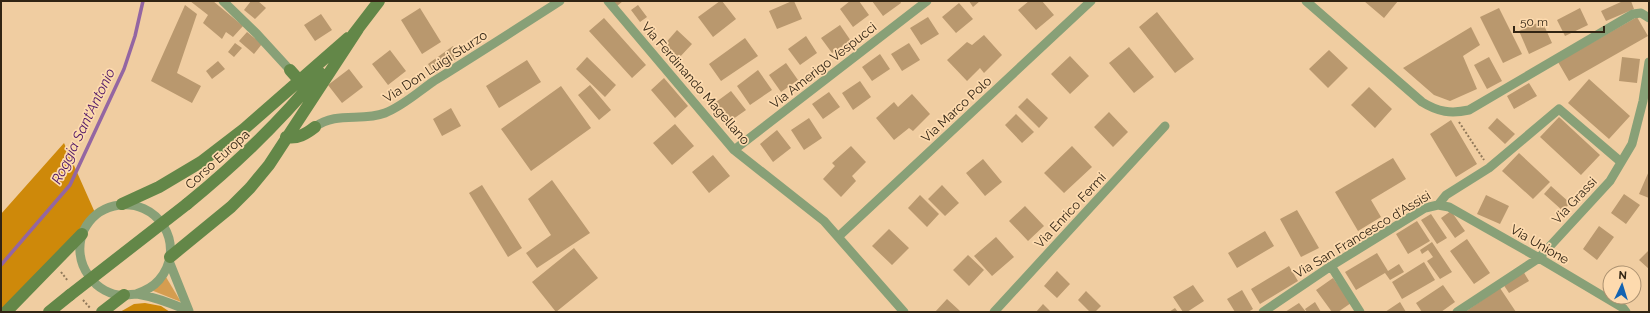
<svg xmlns="http://www.w3.org/2000/svg" width="1650" height="313" viewBox="0 0 1650 313" font-family="Raleway,sans-serif">
  <style>
    .green { fill: #d59d50 }
    .forest { fill: #ce890a }
    .lines { fill: none; stroke-linecap: round; stroke-linejoin: round }
    .stream { stroke: #9466a2; stroke-width: 3.5 }
    .building { fill: #b9986e }
    .path { stroke: #91795a; stroke-width: 2; stroke-dasharray: 2 2; stroke-linecap: butt }
    .street { stroke: #88a077; stroke-width: 9 }
    .secondary { stroke: #638748; stroke-width: 12 }
    .secondary-bridge { stroke: #638748; stroke-width: 12 }
    .labels { text-anchor: middle; stroke-width: 3.5; stroke-linejoin: round; paint-order: stroke }
    .street-label { font-size: 13px; fill: #312413; stroke: #fddaae }
    .water-label { font-size: 14px; font-style: italic; fill: #4d1366; stroke: #fddaae }
  </style>
  <rect width="100%" height="100%" fill="#f0cda1"/>
  <path class="green" d="M166,277L181,302L151,290Z"/>
  <path class="forest" d="M64,143L96,215L1,312V214Z
    M145,303L161,306L170,312H120L134,304Z"/>
  <g class="lines">
    <path class="stream" d="M1,265L70,185L124,69L135,36L143,1"/>
  </g>
  <path class="building" d="M190,1H213L243,26L233,37L226,32L222,39L203,23L208,15Z
    M251,1H258L266,8L255,19L244,10Z
    M613,1H623L617,6Z
    M720,1H722L736,19L713,37L698,17Z
    M792,1H794L802,19L777,29L769,11Z
    M850,1H859L869,15L853,27L840,9Z
    M872,1H900L901,3L883,16Z
    M969,1H980L973,7Z
    M1029,1H1042L1054,15L1036,30L1018,10Z
    M1364,1H1398L1384,18Z
    M1623,1H1631L1634,9L1606,21L1601,11Z
    M959,3L973,19L956,33L942,17Z
    M185,5L197,14L177,73L201,86L192,103L151,81Z
    M638,5L647,17L640,22L631,10Z
    M420,8L441,42L422,54L401,20Z
    M1499,8L1522,54L1503,63L1480,17Z
    M1580,8L1588,25L1565,36L1557,20Z
    M1157,12L1194,59L1175,73L1139,27Z
    M321,14L332,30L315,41L304,25Z
    M928,17L939,34L921,45L910,28Z
    M1637,17L1648,36L1569,81L1558,62Z
    M604,18L646,65L632,78L589,31Z
    M1542,21L1552,43L1529,54L1519,31Z
    M840,25L851,41L832,53L821,38Z
    M1471,27L1480,45L1463,56L1477,89L1450,101L1434,95L1403,68Z
    M677,30L692,44L678,59L663,46Z
    M247,32L262,44L254,54L239,41Z
    M984,35L1002,55L984,73L980,68L967,81L947,60L967,42L972,45Z
    M806,36L817,53L800,65L788,49Z
    M745,38L758,56L721,81L709,64Z
    M235,43L242,48L234,57L228,52Z
    M909,43L920,60L902,71L891,54Z
    M453,46L460,56L435,74L428,64Z
    M1129,47L1154,77L1134,93L1109,63Z
    M390,50L406,71L388,85L372,64Z
    M1329,50L1348,68L1328,88L1309,69Z
    M880,54L890,69L872,81L862,67Z
    M1070,56L1089,76L1070,94L1051,74Z
    M587,57L616,85L605,97L576,69Z
    M1489,57L1502,81L1487,89L1474,65Z
    M1622,57L1640,59L1637,83L1619,81Z
    M527,60L541,82L499,108L486,86Z
    M218,61L225,69L212,79L206,71Z
    M786,63L798,80L781,92L769,75Z
    M349,69L363,87L342,103L328,85Z
    M758,70L772,90L750,105L737,86Z
    M664,78L688,106L675,118L651,90Z
    M1589,79L1630,116L1609,139L1568,103Z
    M860,81L871,97L853,110L842,93Z
    M1529,83L1537,96L1514,109L1507,96Z
    M590,85L611,110L599,120L578,95Z
    M561,86L591,128L531,171L501,129Z
    M1369,87L1392,109L1375,128L1351,105Z
    M731,91L746,110L726,124L712,105Z
    M829,92L840,107L823,119L812,104Z
    M912,94L930,114L913,131L909,128L894,140L876,118L894,102L898,107Z
    M1027,98L1048,118L1039,128L1018,107Z
    M451,108L461,126L442,136L433,119Z
    M1109,112L1128,132L1113,147L1094,127Z
    M1016,114L1034,132L1022,143L1005,125Z
    M1559,117L1600,155L1581,175L1540,137Z
    M809,118L822,138L804,150L791,130Z
    M1497,118L1515,134L1505,144L1488,128Z
    M1451,120L1477,164L1456,177L1430,134Z
    M675,124L694,146L672,165L653,143Z
    M777,130L791,148L773,162L760,144Z
    M851,146L866,162L852,176L856,181L841,197L823,179L835,166L832,163Z
    M1072,146L1092,167L1064,193L1044,173Z
    M1519,153L1550,182L1533,199L1502,171Z
    M713,155L730,176L709,193L692,172Z
    M1393,158L1406,179L1371,200L1381,217L1358,231L1335,192Z
    M983,159L1002,182L985,196L966,173Z
    M1649,171V198L1639,194Z
    M552,180L590,233L537,268L526,253L551,235L528,199Z
    M482,185L522,248L508,257L469,193Z
    M942,185L959,203L945,216L928,199Z
    M1551,186L1570,203L1563,211L1544,194Z
    M1624,194L1640,205L1626,224L1611,213Z
    M920,195L939,214L927,227L908,208Z
    M1486,195L1509,206L1500,224L1477,214Z
    M1025,206L1044,226L1028,241L1009,221Z
    M1297,210L1319,248L1301,257L1280,219Z
    M1451,211L1465,231L1455,238L1441,218Z
    M1431,214L1447,238L1437,244L1421,220Z
    M1417,221L1430,241L1408,254L1396,234Z
    M1599,226L1614,237L1597,260L1583,249Z
    M889,229L909,248L892,265L872,246Z
    M1265,231L1274,246L1237,268L1228,253Z
    M996,237L1014,257L992,276L974,256Z
    M1467,239L1490,273L1474,284L1450,251Z
    M1432,242L1452,272L1440,279L1427,261L1433,257L1428,250L1422,254L1420,250Z
    M574,248L598,278L556,312L532,282Z
    M1649,250V269L1639,260Z
    M1377,253L1388,271L1399,264L1404,272L1390,280L1385,273L1356,290L1345,272Z
    M968,255L984,270L969,286L953,270Z
    M1424,262L1435,280L1402,299L1392,282Z
    M1289,266L1298,281L1260,304L1251,289Z
    M1057,271L1070,284L1057,298L1044,286Z
    M1523,271L1529,281L1509,293L1503,284Z
    M1333,278L1351,303L1338,312H1332L1316,290Z
    M1193,285L1204,301L1187,312H1183L1173,297Z
    M1443,285L1455,302L1441,312H1422L1416,303Z
    M1500,288L1516,312H1465Z
    M1242,290L1253,309L1248,312H1235L1227,299Z
    M1086,291L1101,306L1095,312H1090L1078,300Z
    M947,299L960,311L959,312H935Z
    M1315,302L1321,312H1307L1305,309Z
    M1400,302L1406,312H1385Z
    M1299,303L1306,312H1285Z
    M1043,304L1051,312H1036Z
    M1175,308L1178,312H1169Z"/>
  <g class="lines">
    <path class="path" d="M1459,122L1484,160
      M61,272L68,281
      M83,300L91,309"/>
    <path class="street" d="M223,1L257,34L290,70
      M608,1L734,150L824,221L904,312
      M1306,1L1422,102C1438,112 1451,114 1469,110L1633,14L1641,13L1649,18
      M315,127C336,111 362,122 385,113C403,106 418,92 434,81C476,55 518,28 560,1
      M734,150L927,1
      M1438,205L1449,207L1539,258L1623,308L1626,312
      M838,237L1091,1
      M169,261L189,311
      M1331,266L1360,312
      M136,294C145,291 153,287 159,280C188,246 158,196 114,206C101,209 90,218 84,230C77,245 79,263 89,276C97,288 111,296 125,295C129,295 133,294 137,294C155,297 173,304 189,311
      M994,312L1165,126
      M1263,312L1331,266L1425,208L1438,205L1446,195L1489,168L1559,109L1621,162
      M1457,312L1539,258L1610,181L1632,144L1643,101L1649,62"/>
    <path class="secondary" d="M353,35L379,1
      M290,70L298,79
      M286,137C298,139 306,134 315,127
      M122,204L159,187L201,162L244,129L348,38
      M187,204C236,164 280,122 320,73
      M170,257L231,207L250,188L269,165L358,29
      M6,312L82,234
      M49,312L70,295
      M102,312L124,295"/>
    <path class="secondary-bridge" d="M70,295L187,204"/>
  </g>
  <g class="labels">
    <g class="street-label">
      <text transform="translate(823 65) rotate(-38)" y="5">Via Amerigo Vespucci</text>
      <text transform="translate(435 66) rotate(-33)" y="5">Via Don Luigi Sturzo</text>
      <text transform="translate(696 83) rotate(49)" y="5">Via Ferdinando Magellano</text>
      <text transform="translate(956 109) rotate(-43)" y="5">Via Marco Polo</text>
      <text transform="translate(217 159) rotate(-42)" y="5">Corso Europa</text>
      <text transform="translate(1574 200) rotate(-47)" y="5">Via Grassi</text>
      <text transform="translate(1070 210) rotate(-47)" y="5">Via Enrico Fermi</text>
      <text transform="translate(1362 234) rotate(-31)" y="5">Via San Francesco d'Assisi</text>
      <text transform="translate(1540 244) rotate(30)" y="5">Via Unione</text>
    </g>
    <g class="water-label">
      <text transform="translate(83 126) rotate(-64)" y="5">Roggia Sant'Antonio</text>
    </g>
  </g>
  <rect width="1650" height="313" fill="none" stroke="#312413" stroke-width="4"/>
  <g transform="translate(1622 285) rotate(4)"><circle r="19" fill="#fddaae" stroke="#ab9170"/>
  <path d="M0-3L7 15L0 10L-7 15Z" fill="#1363b2"/>
  <text y="-6" font-size="11" font-weight="bold" text-anchor="middle" fill="#312413">N</text>
  </g>
  <path d="M1514 26v6h90v-6" fill="none" stroke="#312413" stroke-width="2"/>
  <text x="1520" y="26" font-size="12" fill="#312413" stroke="#fddaae" stroke-width="3" paint-order="stroke">50 m</text>
</svg>
